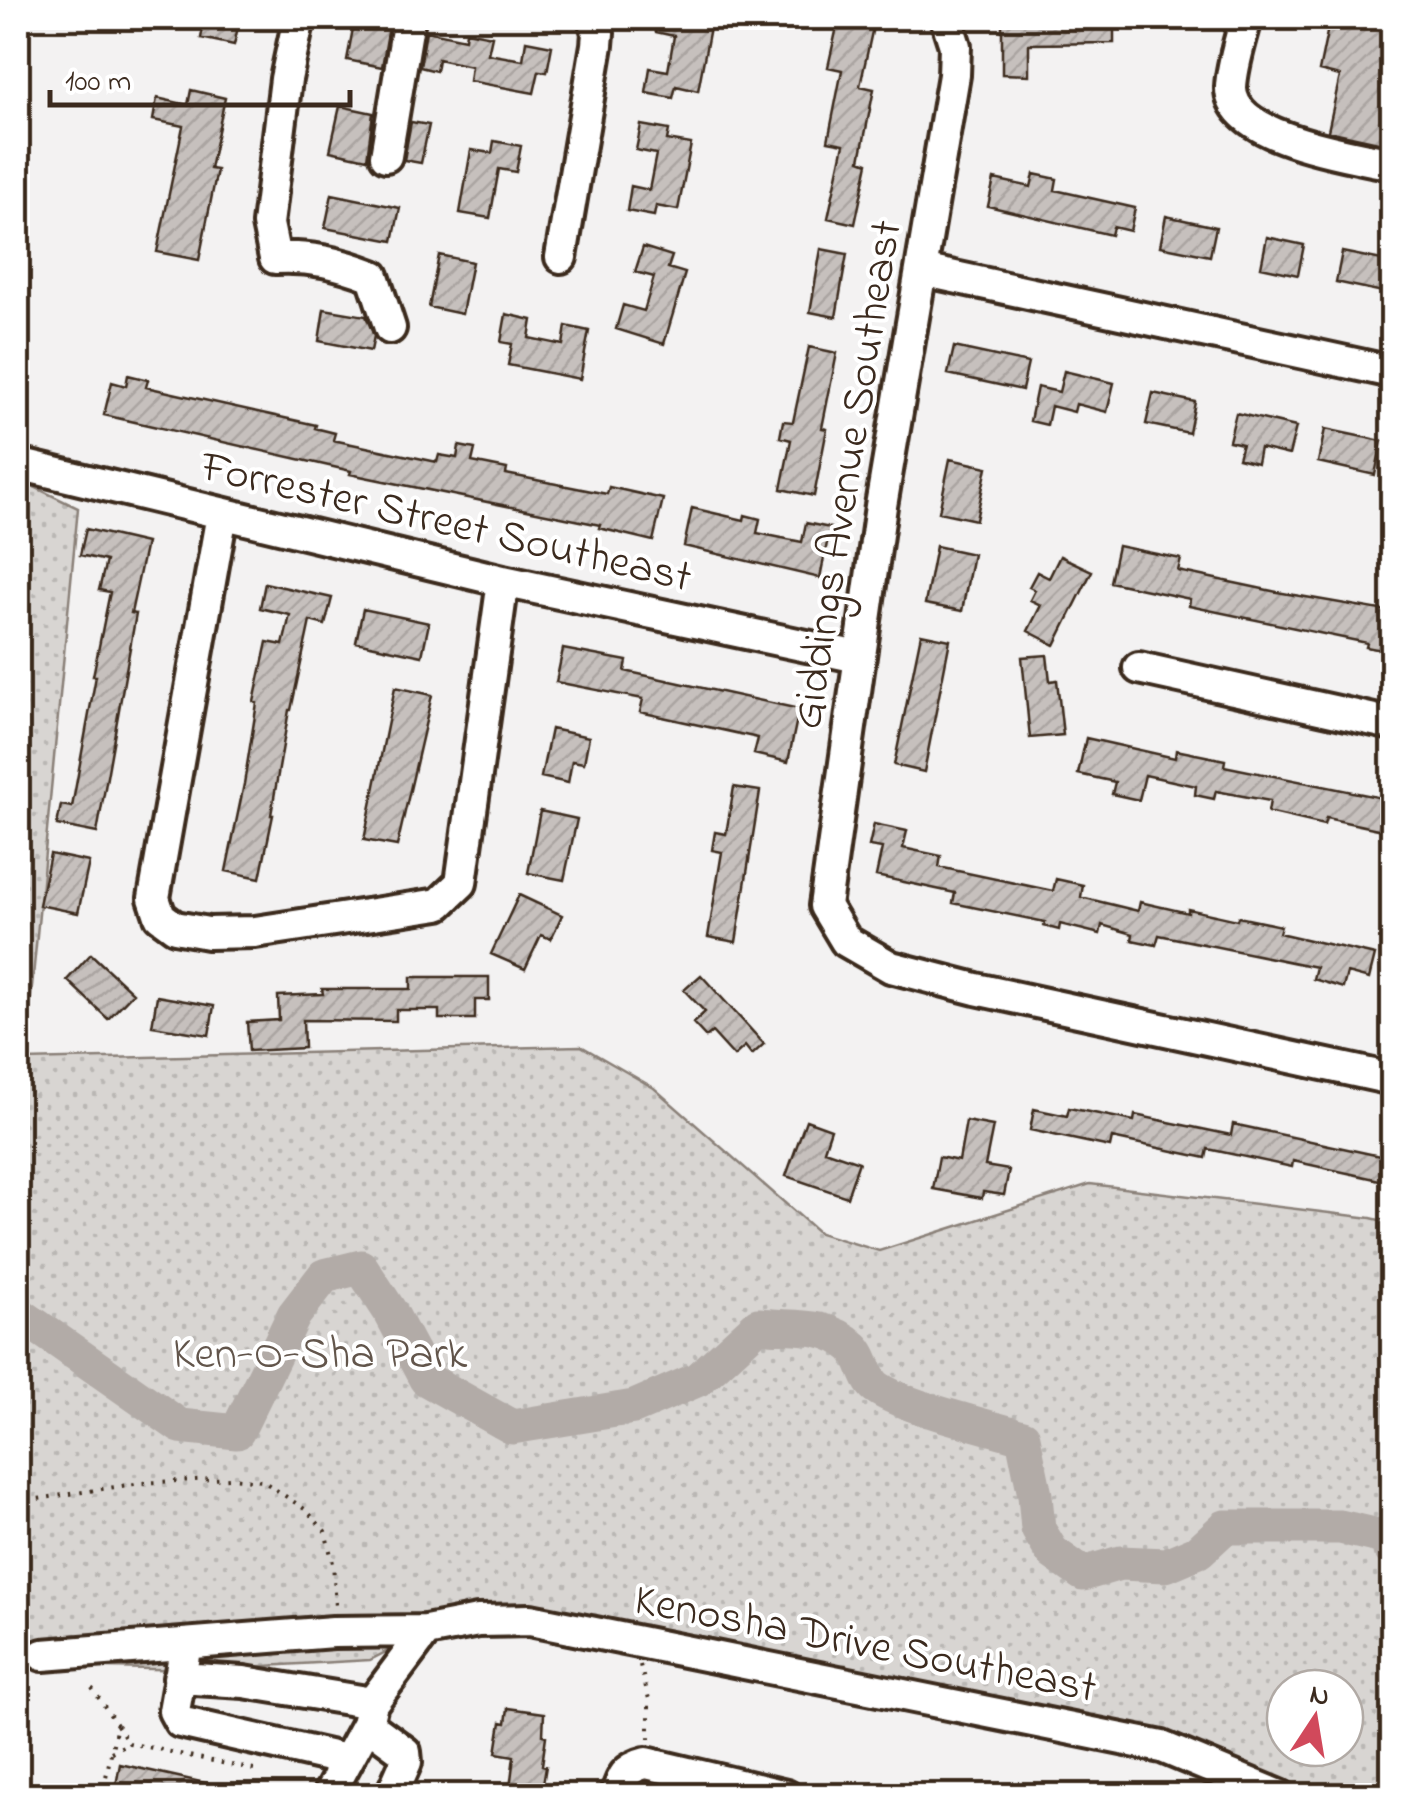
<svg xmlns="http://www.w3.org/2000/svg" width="1410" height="1813" viewBox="0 0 1410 1813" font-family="'Indie Flower',sans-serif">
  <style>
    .park { fill: url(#park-dots); stroke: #8a8078; stroke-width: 2.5; fill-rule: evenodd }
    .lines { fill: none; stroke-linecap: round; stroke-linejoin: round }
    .stream { stroke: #827770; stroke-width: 6 }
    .river { stroke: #b2aba7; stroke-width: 35 }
    .building { fill: url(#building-hatch); stroke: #3b2a1e; stroke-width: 2.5 }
    .minor-casing { stroke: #3b2a1e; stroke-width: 38 }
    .path { stroke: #3b2a1e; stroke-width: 4; stroke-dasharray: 2.5 8; stroke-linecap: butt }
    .minor { stroke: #fff; stroke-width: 30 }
    .labels { text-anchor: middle; stroke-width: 8; stroke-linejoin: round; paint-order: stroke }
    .street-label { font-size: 45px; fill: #3b2a1e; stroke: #fff }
    .park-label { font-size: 45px; fill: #62554b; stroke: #fff }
  </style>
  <defs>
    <pattern id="park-dots" width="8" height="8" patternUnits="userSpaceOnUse" patternTransform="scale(2.5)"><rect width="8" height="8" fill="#d8d5d2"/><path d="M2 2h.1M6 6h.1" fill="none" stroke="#bab7b4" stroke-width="1.8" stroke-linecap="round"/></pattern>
    <pattern id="building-hatch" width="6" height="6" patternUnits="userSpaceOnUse" patternTransform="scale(2.5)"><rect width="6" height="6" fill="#c6c0bd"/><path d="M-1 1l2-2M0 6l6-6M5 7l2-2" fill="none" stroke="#aba5a2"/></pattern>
  </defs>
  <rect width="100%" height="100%" fill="#f3f2f2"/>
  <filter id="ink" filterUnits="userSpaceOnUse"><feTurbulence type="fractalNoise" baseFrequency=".01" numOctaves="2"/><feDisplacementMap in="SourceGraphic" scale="20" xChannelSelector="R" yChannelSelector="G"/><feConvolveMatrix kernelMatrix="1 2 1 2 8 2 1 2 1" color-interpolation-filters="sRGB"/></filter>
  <g filter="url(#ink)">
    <path class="park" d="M18,479L78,508L25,1060L581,1046L654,1088L819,1233L879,1251L1090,1184L1371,1218L1392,1223V1795H1313L1149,1731L642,1628L506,1605L439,1625L370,1660L197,1670L18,1666ZM1285,1688H1345V1748H1285Z"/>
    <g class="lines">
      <path class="stream" d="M1340,1527L1392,1524"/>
      <path class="river" d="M18,1313L180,1426L237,1432L294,1315L324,1276L361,1267L391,1313L426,1379L512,1427L634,1407L699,1379L758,1325C792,1329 827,1322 853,1347C864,1357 865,1378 876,1387C903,1407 987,1426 1023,1437L1035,1495L1038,1529L1052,1552L1083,1574L1120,1563L1166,1565L1199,1551L1225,1527H1340L1383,1537L1392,1551"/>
    </g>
    <path class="building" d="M205,18L239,22L234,45L201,38Z
      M355,18L390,21L382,67L347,60Z
      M659,18H686L685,22L710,27L698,91L676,86L673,98L646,93L650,68L668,71L674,36L656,32Z
      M839,18H875L860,86L874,89L860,160L868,163L855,224L828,218L844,144L828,141L842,70L828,67Z
      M1002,18H1114V43L1029,44V75L1002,74Z
      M1330,18H1392V145L1328,131L1340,76L1319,71Z
      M426,31L465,39L466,31L492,36L488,54L523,60L526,41L552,46L547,72L539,71L534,93L469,81L471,66L438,59L436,71L420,67Z
      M191,90L225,98L210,169L217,170L199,260L157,252L183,126L153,120L157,98L188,105Z
      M340,106L373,113L367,159L330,151Z
      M411,122L429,125L421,163L404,160Z
      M641,125L669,130L667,140L691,144L678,210L656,206L654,216L627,211L631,186L649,190L656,154L636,150Z
      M494,141L521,146L516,172L499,169L490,218L460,213L471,150L492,153Z
      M1034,174L1057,179L1055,190L1135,208L1130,231L1113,227L1111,235L988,206L994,179L1031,187Z
      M332,194L400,208L393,241L325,228Z
      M1166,216L1216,227L1210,256L1160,246Z
      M1267,237L1304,245L1298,275L1261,267Z
      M643,247L672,256L668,268L685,273L664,344L616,329L623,305L644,311L654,277L635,272Z
      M821,249L847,254L836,317L810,312Z
      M1342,252L1392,262V294L1336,282Z
      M439,255L472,262L462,314L429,307Z
      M324,309L366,316L374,336L371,351L319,341Z
      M506,314L532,320L529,338L563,345L566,326L589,331L580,379L508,365L512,344L501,342Z
      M809,347L837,353L822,428L827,429L814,496L781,489L791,440L780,437L783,421L793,422Z
      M954,347L1028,363L1022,390L948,374Z
      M1064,371L1114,383L1107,412L1076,404L1074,412L1051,406L1047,425L1030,421L1037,387L1059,392Z
      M128,375L148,380L146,387L316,425L315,428L335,433L333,440L437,462L439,455L457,458L459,446L475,449L472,462L507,469L506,474L607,494L609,487L663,499L653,541L599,528L600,525L350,474L351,471L104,415L112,382L126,386Z
      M1153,393L1195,402L1189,433L1146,424Z
      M1236,413L1296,427L1289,455L1260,448L1257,463L1238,458L1242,444L1229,441Z
      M1325,429L1382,441L1375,475L1318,462Z
      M950,459L987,467L976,520L939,512Z
      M692,508L744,520L745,515L760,519L757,533L802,542L806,523L830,528L820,578L684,546Z
      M86,529L146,543L131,613L136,614L97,833L57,825L61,805L72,807L96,676H93L110,592L99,590L106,561L80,555Z
      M936,546L973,554L962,611L925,604Z
      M1118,546L1181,559L1178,571L1277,592L1392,612V652L1366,647L1367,643L1189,606L1190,599L1110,582Z
      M1060,556L1092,571L1055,645L1028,631L1041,605L1030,600L1035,590L1029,587L1037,572L1049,578Z
      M265,583L332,598L325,625L310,621L291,710H289L271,815H273L260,878L226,871L244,784L257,703L254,702L267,642L283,645L290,615L260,608Z
      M363,609L429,623L422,656L356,642Z
      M921,634L950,640L924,772L894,765Z
      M563,649L627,661L625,671L799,709L788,762L754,754L758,738L640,712L643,699L556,682Z
      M1047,655L1050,681L1057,680L1063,735L1030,738L1022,657Z
      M395,687L432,695L397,846L364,840Z
      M551,729L589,737L584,763L572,761L568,783L541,777Z
      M1086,738L1175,758L1176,750L1225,760L1224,766L1392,800V832L1326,818L1324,825L1268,812L1270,801L1216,791L1214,799L1195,795L1196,786L1145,775L1139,800L1112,794L1115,782L1078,774Z
      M734,787L760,791L736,942L708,937L722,852L712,850L715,832L726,834Z
      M540,811L577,819L564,880L528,873Z
      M874,824L907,831L903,848L941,856L939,867L1053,891L1056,879L1083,885L1081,897L1138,911L1140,902L1188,913V909L1237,920L1238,917L1281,926L1279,933L1375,955L1369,979L1347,973L1343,988L1313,979L1316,967L1159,935L1156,945L1132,940L1133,934L1102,925L1100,934L1060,924L1059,930L1044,926L1045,922L953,903L955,893L876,876L882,848L869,846Z
      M50,854L89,862L78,913L39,905Z
      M519,895L562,915L551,939L541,935L525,969L491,954Z
      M91,954L133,993L108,1019L67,980Z
      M701,975L764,1044L752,1055L745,1046L734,1056L712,1032L706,1037L693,1023L705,1012L684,990Z
      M411,977H489V1000H475V1019H439V1010H396V1021L303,1020L304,1048L249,1051L247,1022L279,1020L278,996L323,994L322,989H411Z
      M157,996L214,1006L209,1035L152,1026Z
      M1069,1108L1134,1121L1135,1115L1231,1135L1233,1124L1389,1158L1384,1181L1293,1161L1292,1167L1208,1149L1206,1158L1112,1138L1110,1147L1030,1130L1034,1109L1067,1116Z
      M806,1120L831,1129L824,1150L859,1162L847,1197L786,1176Z
      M966,1121L993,1126L985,1166L1009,1170L1004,1195L983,1192L982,1198L933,1189L939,1157L959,1161Z
      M508,1708L544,1713L543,1735L546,1736L542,1765L546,1766L541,1796H509L514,1756L496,1753L501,1722L506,1723Z
      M120,1764L232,1789L231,1796H114Z"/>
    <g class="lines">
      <g class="minor-casing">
        <path id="minor" d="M299,18L286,79L268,224L275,258C310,256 340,263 373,276L390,328
          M946,18L955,46L954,75L881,506L825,906L846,941L891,967L976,989L1392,1079
          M1246,18C1241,39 1232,65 1231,87C1229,139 1356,156 1392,164
          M386,156L409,18
          M561,257L597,45L598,33L594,18
          M922,270L1392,372
          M18,464L503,581L858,657
          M222,514L154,898L160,916L175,927L208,933L255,932L439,904L461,883L503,581
          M1139,668L1392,724
          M186,1644L174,1711L180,1722L346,1760
          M43,1655L333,1632L426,1631L478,1621L530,1620L1162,1747L1280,1796
          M179,1678L244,1682L372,1703
          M367,1724L405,1752L406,1762L391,1796
          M328,1796L367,1724L372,1703L426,1631
          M616,1796C622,1777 625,1768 646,1763L786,1796"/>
      </g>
      <path class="path" d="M18,1502L141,1483L231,1478L263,1481L306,1510L325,1531L333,1563L336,1607
        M640,1665L649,1699V1739
        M92,1688L117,1725L102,1796
        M117,1725L129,1743L254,1770
        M111,1752L129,1743"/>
      <use href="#minor" class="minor"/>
    </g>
  </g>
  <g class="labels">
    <g class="street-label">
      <text transform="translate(844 474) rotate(-81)" y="16">Giddings Avenue Southeast</text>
      <text transform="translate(447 519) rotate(13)" y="16">Forrester Street Southeast</text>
      <text transform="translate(866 1641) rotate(11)" y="16">Kenosha Drive Southeast</text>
    </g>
    <g class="park-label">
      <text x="320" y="1367">Ken-O-Sha Park</text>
    </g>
  </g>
  <rect width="1410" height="1813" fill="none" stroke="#fff" stroke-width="60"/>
  <rect x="30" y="30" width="1350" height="1753" fill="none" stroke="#3b2a1e" stroke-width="4" filter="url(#ink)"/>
  <g transform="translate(1315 1718) rotate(12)"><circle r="48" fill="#ffffff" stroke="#b1aaa5" stroke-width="2.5"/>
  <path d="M0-8L18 38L0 25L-18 38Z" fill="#d1495b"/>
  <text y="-15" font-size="28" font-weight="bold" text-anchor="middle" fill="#3b2a1e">N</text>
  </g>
  <path d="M50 90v15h300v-15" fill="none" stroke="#3b2a1e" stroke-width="5"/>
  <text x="65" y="90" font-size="30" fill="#3b2a1e" stroke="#ffffff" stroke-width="8" paint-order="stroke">100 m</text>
</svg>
